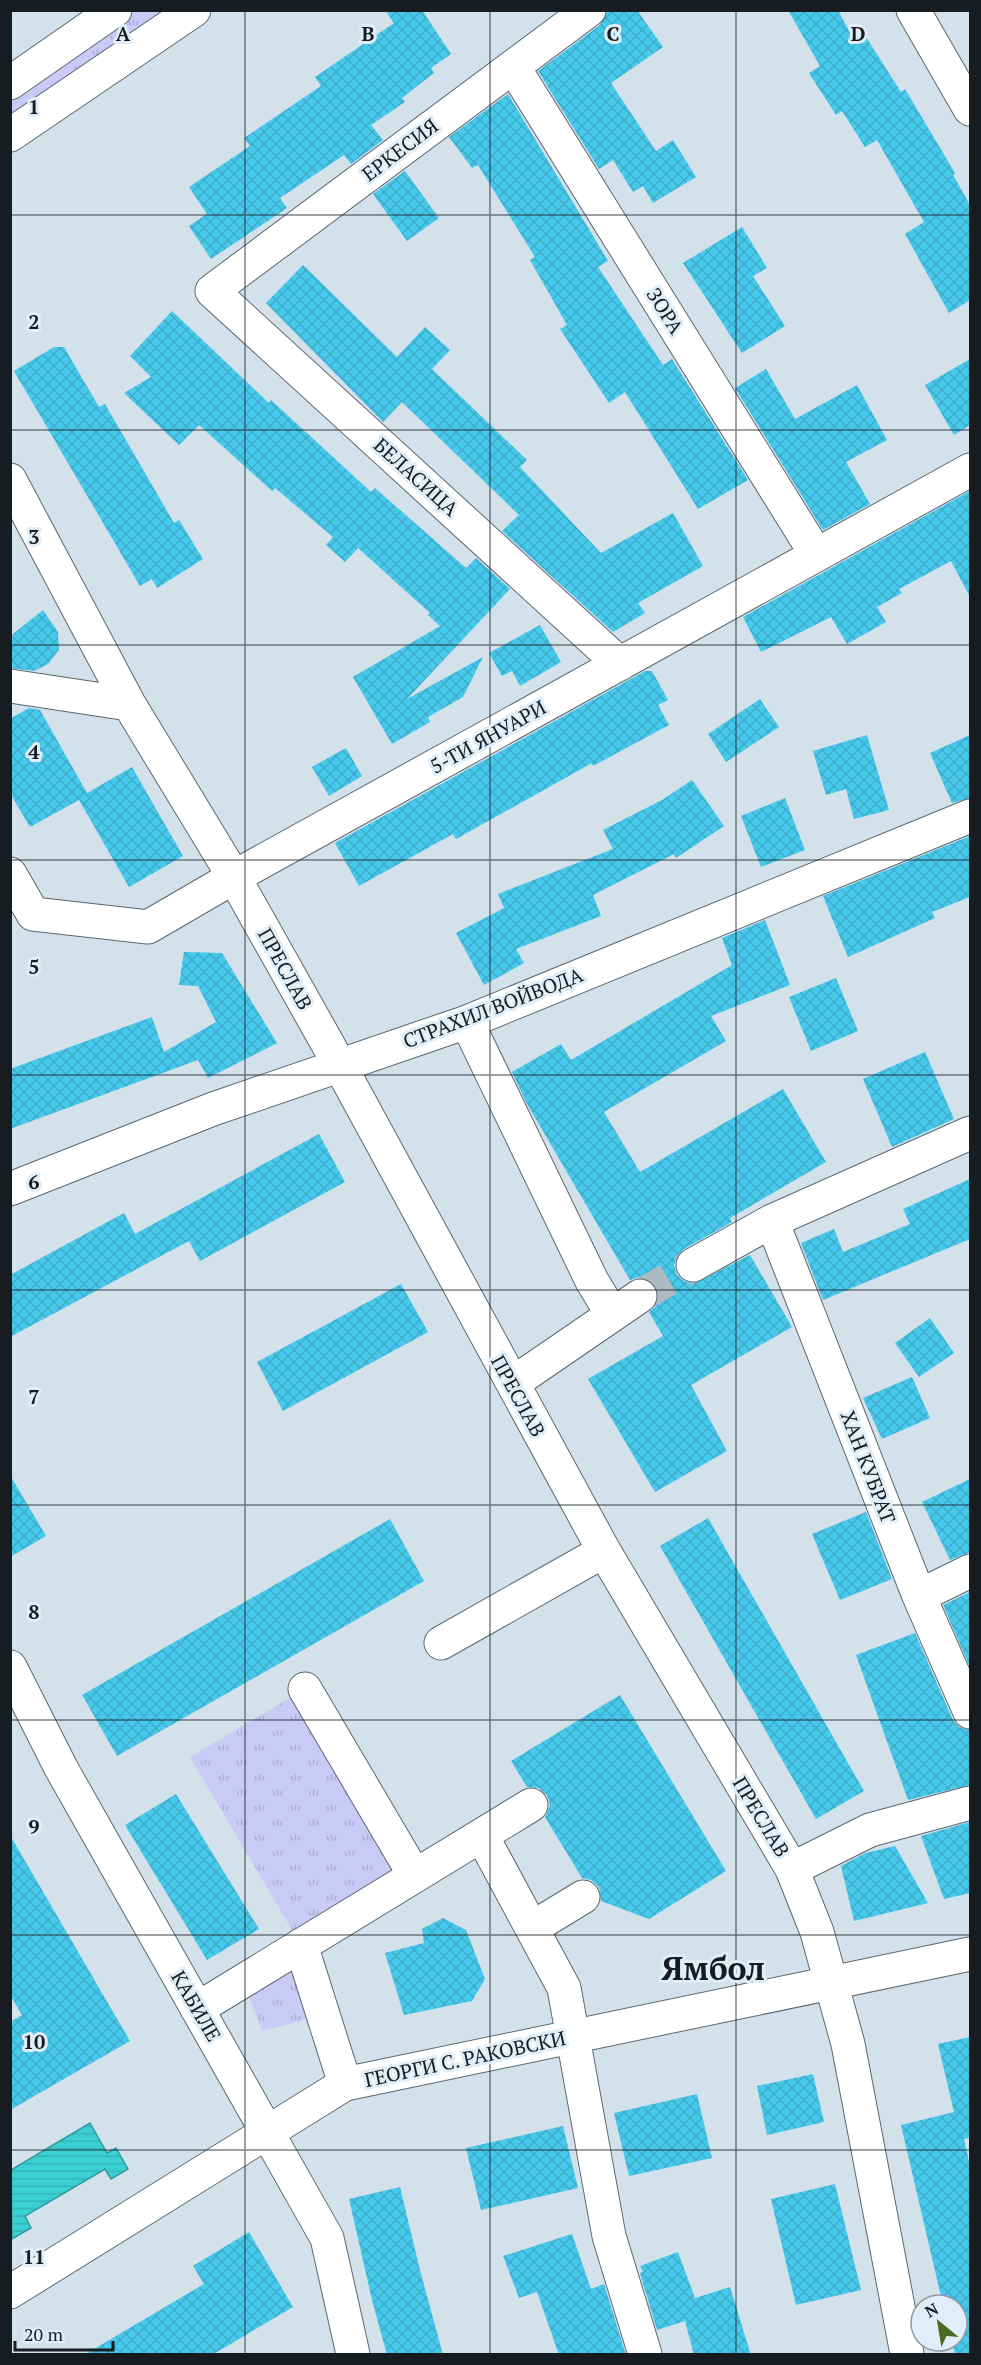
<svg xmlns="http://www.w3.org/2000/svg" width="981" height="2365" viewBox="0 0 981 2365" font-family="'PT Serif',serif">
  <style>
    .grass { fill: url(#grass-tufts) }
    .water { fill: url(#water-rules); stroke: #309b9e; stroke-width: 1.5 }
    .building { fill: url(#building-cross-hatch) }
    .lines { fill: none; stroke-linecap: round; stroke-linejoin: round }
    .minor-tunnel { stroke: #adbac2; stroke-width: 33; stroke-dasharray: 33 16; stroke-linecap: butt }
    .minor-casing { stroke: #5b6771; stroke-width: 35 }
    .major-casing { stroke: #5b6771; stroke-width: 35 }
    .minor { stroke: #fff; stroke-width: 33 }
    .major { stroke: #fff; stroke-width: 33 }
    .grid { fill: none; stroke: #171c20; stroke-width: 1.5; stroke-opacity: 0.55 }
    .labels { text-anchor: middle; stroke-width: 6; stroke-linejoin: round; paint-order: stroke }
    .street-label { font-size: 20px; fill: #171c20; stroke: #e0eef9 }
    .town-label { font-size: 32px; font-weight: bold; fill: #171c20; stroke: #e0eef9 }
    .grid-label { font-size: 20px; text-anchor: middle; font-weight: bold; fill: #171c20; stroke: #e0eef9; stroke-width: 6; stroke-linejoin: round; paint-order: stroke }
  </style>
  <defs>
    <pattern id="grass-tufts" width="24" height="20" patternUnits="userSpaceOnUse" patternTransform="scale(1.5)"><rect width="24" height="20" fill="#cacaf7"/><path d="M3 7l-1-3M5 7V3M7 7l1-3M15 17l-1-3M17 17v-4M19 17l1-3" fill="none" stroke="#adadd3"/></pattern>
    <pattern id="water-rules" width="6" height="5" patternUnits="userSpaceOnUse" patternTransform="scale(1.5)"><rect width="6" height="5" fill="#3bd1d4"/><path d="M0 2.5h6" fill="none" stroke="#33b3b6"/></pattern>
    <pattern id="building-cross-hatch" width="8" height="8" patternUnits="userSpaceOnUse" patternTransform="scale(1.5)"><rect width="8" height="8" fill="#47c9ec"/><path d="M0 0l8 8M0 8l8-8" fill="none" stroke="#3dacca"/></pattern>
  </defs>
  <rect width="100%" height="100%" fill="#d3e1eb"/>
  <path class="grass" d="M115,11H194L11,135V83Z
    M305,1689L415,1876L301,1945L323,2015L262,2031L243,1981L301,1945L190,1757Z"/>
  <path class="water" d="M90,2123L107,2153L116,2148L128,2169L111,2179L105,2169L25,2216L31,2228L12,2239L11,2170Z"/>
  <path class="building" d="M385,10H422L451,54L431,68L434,73L402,98L405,102L371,125L383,140L351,164L344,155L280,198L287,208L211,259L189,226L207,214L189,187L250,146L244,138L321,86L315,77L394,23Z
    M607,10H637L663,47L611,83L656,151L673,140L696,177L653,203L643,186L633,192L613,160L599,169L538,71L600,25Z
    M788,10H838L856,44L866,37L901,92L905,89L955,173L953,175L970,205V300L949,313L905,234L924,222L877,140L865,147L842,111L836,115L809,73L820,66Z
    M508,94L608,261L598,267L663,365L672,359L748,480L698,509L625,392L609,403L560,329L567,325L530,260L535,257L478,165L472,168L449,137Z
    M405,171L439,218L407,241L373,194Z
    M742,227L767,268L753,276L785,326L742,353L683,263Z
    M303,265L397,357L425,327L450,350L432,369L527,460L520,467L601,553L673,513L703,566L638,603L645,613L613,632L502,531L519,515L402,402L383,422L266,303Z
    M172,311L269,403L271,400L371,492L375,488L466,568L476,558L510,589L407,699L483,657L463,697L428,717L430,722L392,744L353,677L440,626L428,615L430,613L358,548L345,562L326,545L333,537L275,488L272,491L199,425L179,445L124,393L151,377L130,356Z
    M54,347H64L99,407L105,404L174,523L179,520L203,559L157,588L152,579L140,586L14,371Z
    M970,359V425L954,435L925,385Z
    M766,369L795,419L857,385L887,440L846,462L870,504L823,530L735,388Z
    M970,491V597L951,561L899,589L902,593L877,607L886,622L847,644L831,617L761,652L743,617Z
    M43,610L58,632L59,650L48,664L34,671L10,668V642L13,634Z
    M540,625L561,662L520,686L512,671L502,676L489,653Z
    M645,671H652L668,700L658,705L669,725L593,766L592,763L456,839L453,834L359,886L335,843Z
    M760,699L779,727L726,762L708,734Z
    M29,708L40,710L87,793L132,767L183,856L129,887L79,800L30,827L10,793V719Z
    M867,735L889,810L854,819L846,789L826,795L813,751Z
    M970,735V798L952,803L930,753Z
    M346,748L362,776L329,796L312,767Z
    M692,780L724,826L676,858L674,854L593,895L601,916L516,949L524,963L484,985L456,933L504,908L498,894L613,849L603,830L662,800Z
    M785,798L805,850L761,867L741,816Z
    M970,836V897L932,912L935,918L848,957L823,896Z
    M765,920L790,985L711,1016L726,1041L604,1112L640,1172L783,1089L826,1162L730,1218L732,1222L684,1249L677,1256L674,1265L677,1275L684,1281L693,1284L750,1255L792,1327L691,1385L727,1451L655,1492L588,1379L663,1336L649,1312L657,1305L659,1294L656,1286L649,1279L639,1277L630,1280L526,1102L512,1072L561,1044L571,1060L732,965L722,938Z
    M184,952L222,953L277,1043L208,1078L198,1060L10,1129V1069L152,1017L164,1052L216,1022L198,986L179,985Z
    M836,978L858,1031L811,1051L789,997Z
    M925,1052L954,1119L892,1147L863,1079Z
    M319,1134L345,1182L200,1261L189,1241L10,1337V1275L124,1213L135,1234Z
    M970,1179V1239L823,1300L801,1243L834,1229L843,1252L910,1224L903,1209Z
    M401,1284L428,1332L283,1411L257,1362Z
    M930,1318L954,1353L919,1377L895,1343Z
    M912,1377L930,1418L882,1439L863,1398Z
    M10,1475L46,1536L10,1557Z
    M970,1479V1552L950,1560L922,1502Z
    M866,1512L892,1579L840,1600L812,1534Z
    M708,1518L864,1791L816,1819L660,1546Z
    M390,1519L424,1581L117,1756L82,1695Z
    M970,1592V1667L943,1605Z
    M915,1633L953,1720L959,1727L970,1730V1785L908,1800L856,1655Z
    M620,1695L726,1871L649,1919L601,1901L599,1887L591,1880L582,1878L545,1817L550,1805L547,1795L539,1788L527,1787L511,1761Z
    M176,1794L259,1929L207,1960L125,1825Z
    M970,1822V1893L944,1899L921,1836Z
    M10,1835L130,2041L10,2110V2022L22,2015L10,1995Z
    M895,1846L928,1903L854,1921L841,1866L865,1853Z
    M443,1918L466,1930L485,1979L472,2001L404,2015L385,1953L424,1943L422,1929Z
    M970,2037V2138L964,2139L970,2166V2355H955L952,2341H957V2305H943L901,2125L954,2112L938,2044Z
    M813,2074L824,2122L767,2135L757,2086Z
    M697,2094L712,2158L629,2176L614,2113Z
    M563,2126L578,2188L481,2210L466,2148Z
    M835,2184L861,2290L796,2305L771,2199Z
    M400,2187L420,2270L443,2355H387L372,2300L349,2199Z
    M249,2232L293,2307L212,2355H84L204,2284L193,2266Z
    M572,2234L591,2289L604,2284L626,2355H559L537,2292L519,2298L503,2256Z
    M678,2252L695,2298L730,2287L751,2355H694L685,2321L657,2330L640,2273L643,2272L640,2266Z"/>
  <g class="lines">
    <path class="minor-tunnel" d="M640,1296L693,1265"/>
    <g class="minor-casing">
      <path id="minor" d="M589,10L212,291L620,664
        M913,10L970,109
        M514,68L816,554
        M10,480L129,704L234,877L339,1064L604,1551L792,1869L817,1932L848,2044L907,2354
        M10,686L129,704
        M10,874L33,914L148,927L234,877L970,470
        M467,1022L592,1281L612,1314
        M10,1189L213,1109L467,1022L970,816
        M772,1221L919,1596L970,1712
        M693,1265L772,1221L970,1133
        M513,1383L640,1296
        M919,1596L970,1571
        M441,1643L604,1551
        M10,1667L61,1768L327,2238L353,2354
        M305,1689L415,1876
        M482,1836L564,1988L609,2236L645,2354
        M792,1869L870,1830L970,1803
        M532,1928L583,1897
        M301,1945L345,2084
        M197,2009L531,1805
        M10,2292L345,2084L970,1954"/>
    </g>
    <g class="major-casing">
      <path id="major" d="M10,83L115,10
        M10,135L194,10"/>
    </g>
    <use href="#minor" class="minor"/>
    <use href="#major" class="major"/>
  </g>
  <path class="grid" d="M245,10V2354M490,10V2354M736,10V2354M10,215H970M10,430H970M10,645H970M10,860H970M10,1075H970M10,1290H970M10,1505H970M10,1720H970M10,1935H970M10,2150H970"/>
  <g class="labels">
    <g class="street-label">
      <text transform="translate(400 150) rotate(-37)" y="7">ЕРКЕСИЯ</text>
      <text transform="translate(665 311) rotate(58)" y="7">ЗОРА</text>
      <text transform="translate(416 477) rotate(42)" y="7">БЕЛАСИЦА</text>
      <text transform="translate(488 737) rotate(-29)" y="7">5-ТИ ЯНУАРИ</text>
      <text transform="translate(285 969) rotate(61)" y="7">ПРЕСЛАВ</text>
      <text transform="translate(493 1008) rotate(-21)" y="7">СТРАХИЛ ВОЙВОДА</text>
      <text transform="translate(518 1396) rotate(61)" y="7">ПРЕСЛАВ</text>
      <text transform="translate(868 1467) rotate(69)" y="7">ХАН КУБРАТ</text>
      <text transform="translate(761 1817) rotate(59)" y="7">ПРЕСЛАВ</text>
      <text transform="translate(196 2006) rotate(60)" y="7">КАБИЛЕ</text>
      <text transform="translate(465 2059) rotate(-12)" y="7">ГЕОРГИ С. РАКОВСКИ</text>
    </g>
    <g class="town-label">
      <text x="713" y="1980">Ямбол</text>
    </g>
  </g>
  <g class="grid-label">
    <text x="123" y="41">A</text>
    <text x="368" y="41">B</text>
    <text x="613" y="41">C</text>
    <text x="858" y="41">D</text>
    <text x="34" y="114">1</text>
    <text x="34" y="329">2</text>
    <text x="34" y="544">3</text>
    <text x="34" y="759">4</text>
    <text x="34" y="974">5</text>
    <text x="34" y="1189">6</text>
    <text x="34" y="1404">7</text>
    <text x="34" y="1619">8</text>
    <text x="34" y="1834">9</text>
    <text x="34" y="2049">10</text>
    <text x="34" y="2264">11</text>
  </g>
  <rect width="981" height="2365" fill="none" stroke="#171c20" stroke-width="24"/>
  <g transform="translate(939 2323) rotate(330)"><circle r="28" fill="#e0eef9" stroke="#909aa2" stroke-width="1.5"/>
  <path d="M0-4.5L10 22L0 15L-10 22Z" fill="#496c25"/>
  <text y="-9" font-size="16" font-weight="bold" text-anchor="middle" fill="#171c20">N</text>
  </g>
  <path d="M15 2341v9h98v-9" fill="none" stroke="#171c20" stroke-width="3"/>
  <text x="24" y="2341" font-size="18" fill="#171c20" stroke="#e0eef9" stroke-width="4.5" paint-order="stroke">20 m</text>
</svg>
